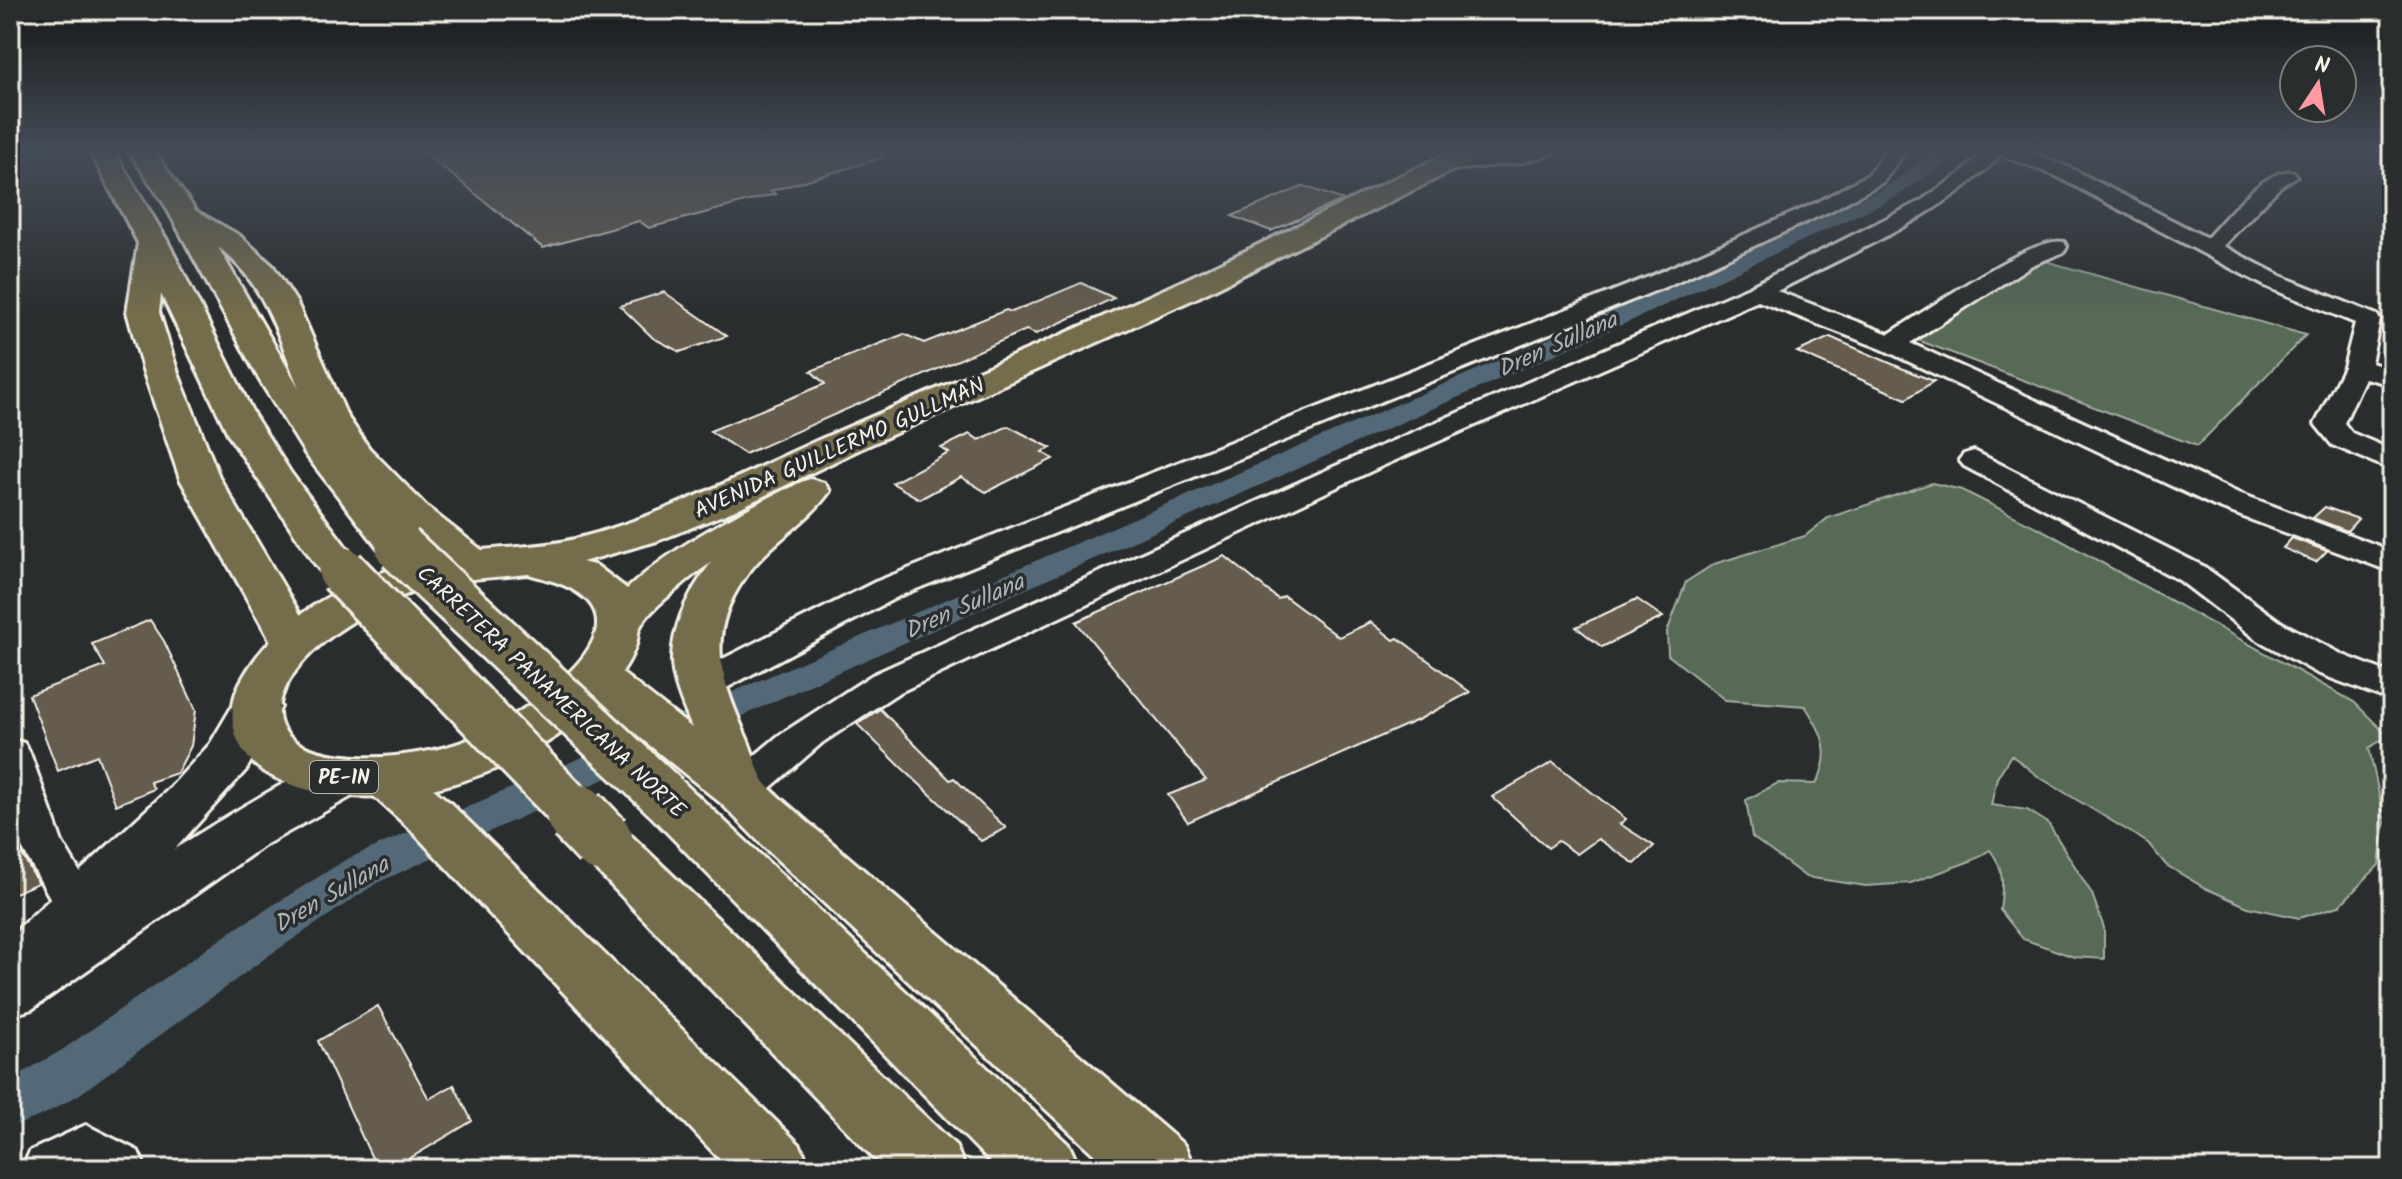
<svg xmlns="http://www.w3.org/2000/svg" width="2402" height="1179" viewBox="0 0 2402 1179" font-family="Kalam,sans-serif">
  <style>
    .green { fill: #566b57; stroke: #a5aea0; stroke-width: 2 }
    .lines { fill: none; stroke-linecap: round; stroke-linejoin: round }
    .canal { fill: #526977; fill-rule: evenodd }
    .building { fill: #665c4e; stroke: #f4f1e8; stroke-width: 2 }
    .minor-casing { stroke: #f4f1e8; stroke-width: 6 }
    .secondary-casing { stroke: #f4f1e8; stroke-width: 6 }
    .primary-casing { stroke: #f4f1e8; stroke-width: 6 }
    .motorway-casing { stroke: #f4f1e8; stroke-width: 6 }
    .minor { fill: #2a2d2e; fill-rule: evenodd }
    .secondary { fill: #2a2d2e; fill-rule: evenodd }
    .primary { fill: #746c4b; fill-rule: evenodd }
    .motorway { fill: #746c4b; fill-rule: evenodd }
    .motorway-bridge-far1-casing { stroke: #f4f1e8; stroke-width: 53; stroke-linecap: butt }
    .motorway-bridge-casing { stroke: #f4f1e8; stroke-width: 67; stroke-linecap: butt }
    .motorway-bridge-far1 { stroke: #746c4b; stroke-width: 47 }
    .motorway-bridge { stroke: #746c4b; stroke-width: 61 }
    .labels { text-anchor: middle; stroke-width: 7; stroke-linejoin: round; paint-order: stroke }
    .shield { fill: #2a2d2e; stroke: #b7b6b0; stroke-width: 2 }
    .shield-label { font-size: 20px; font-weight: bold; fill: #f4f1e8 }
    .street-label { font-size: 22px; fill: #f4f1e8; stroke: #2a2d2e }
    .water-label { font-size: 24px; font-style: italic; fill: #abb4b5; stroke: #2a2d2e }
  </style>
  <rect width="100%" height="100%" fill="#2a2d2e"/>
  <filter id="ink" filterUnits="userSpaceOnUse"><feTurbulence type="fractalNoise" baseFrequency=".0125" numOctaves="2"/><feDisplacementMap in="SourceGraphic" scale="16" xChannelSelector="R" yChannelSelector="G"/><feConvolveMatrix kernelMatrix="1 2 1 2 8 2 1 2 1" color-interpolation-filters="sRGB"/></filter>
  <g filter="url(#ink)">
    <path class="green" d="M2042,260L2306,335L2197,446L1915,339Z
      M1932,483L1962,490L2046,532L2354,702L2388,736L2369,748L2385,822L2379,865L2339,906L2299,918L2248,907L2205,888L2166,865L2148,843L2039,777L2011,755L1997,778L1991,805L2027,810L2048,823L2092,894L2104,928V959L2074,957L2023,939L2000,910C2003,887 2005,869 1990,850L1973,860L1911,883L1866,886L1806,877L1752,837L1746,800L1778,783L1816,784C1833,753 1823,733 1805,706L1725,700L1668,655L1667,632L1686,582L1714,564L1805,536L1828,518Z"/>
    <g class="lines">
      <path class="canal" d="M1929,150H1948L1939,167L1896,197L1635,319L814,683L377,883L268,956L80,1094L45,1114L10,1128V1080L62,1050L235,929L347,859L1617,309L1882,189L1924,160Z"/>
    </g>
    <path class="building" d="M421,150H881L882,158L771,191L775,194L649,228L639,221L543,248Z
      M1304,186L1343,200L1271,231L1232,216Z
      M1081,283L1114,298L1036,334L1026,330L745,454L710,431L825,384L811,371L879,344L904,334L924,343L1006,310L1012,312Z
      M664,292L727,336L680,352L653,338L620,306Z
      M1830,337L1913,373L1934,381L1906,399L1797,352Z
      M1008,426L1051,448L1042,452L1053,459L986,492L961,477L920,499L892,483L949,453L941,448L970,434L979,440Z
      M2325,507L2358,519L2347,531L2313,518Z
      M2292,538L2327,551L2316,562L2283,548Z
      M1225,556L1278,599L1284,596L1339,637L1371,622L1394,640L1398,638L1470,692L1420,719L1188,822L1168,795L1206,780L1076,622Z
      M1637,599L1663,617L1602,647L1576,627Z
      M150,620L164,641L196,710L191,746L177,773L150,782L154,789L116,805L97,755L58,771L29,695L105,666L92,644Z
      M880,709L950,780L954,778L1006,828L981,841L902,768L857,724Z
      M1553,762L1626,819L1620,824L1654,846L1635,864L1598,839L1577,854L1558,841L1548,848L1492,797Z
      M10,822L18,847L38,883L10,895Z
      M378,1006L429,1099L454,1085L472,1121L392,1169H377L318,1041Z"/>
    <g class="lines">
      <g class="minor-casing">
        <path id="minor" d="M1524,150H1556L1553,154L1519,163L1441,171L1431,165L1441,159Z
          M1886,150H1906L1883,182L1832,210L1667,286L899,596L715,694L702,698L689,694L683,685L689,676L875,582L1651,276L1818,202L1869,174Z
          M1984,150H2023L2068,167L2207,238C2225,219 2267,165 2294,172L2297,176L2281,186L2223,246L2281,276L2377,315L2380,320L2371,363L2392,369V385L2365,378L2344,423L2352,433L2392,450V470L2332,445L2315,424L2344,367L2355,323L2265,286L2054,175L2001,155C1939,218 1854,251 1777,291L1889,334C1920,315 2033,234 2064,242L2067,247L2064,252L2032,265L1910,343L2236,492L2392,551V572L2214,506L1882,349L1758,301L1380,467L898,693L823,742L755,801L741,805L727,801L721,790L727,779L778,736L872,675L1360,455L1749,287L1919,202L1960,174Z
          M1974,451L2203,566L2282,623L2343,655L2392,674V701L2317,673L2256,639L2179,580L1964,466L1959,460L1964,454Z
          M10,739L24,743L30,753L62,842L101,908L95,921L79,926L63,921L21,846L10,813Z
          M86,1125L138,1151L146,1169H22L30,1151Z"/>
      </g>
      <g class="secondary-casing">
        <path id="secondary" d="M256,690L273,695L281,707L246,770L174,850C201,832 318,758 345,758C351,758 358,762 363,764L371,777L363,790L265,845L32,1009L10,1016V957L16,953L11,944L20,927L167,791L210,744L239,695Z"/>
      </g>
      <g class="primary-casing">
        <path id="primary" d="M1455,150H1487L1484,155L1194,299L858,450L733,511L657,541L582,562L597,566L627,589C674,546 727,519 784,490L798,486L812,490L818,498L812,506C769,530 723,551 685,582C672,594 648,611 640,627C637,633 638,641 635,647C630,662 617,680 607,692C537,774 368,830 268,774C236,756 223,716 240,683C281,605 377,566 460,553C499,546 535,549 575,539C669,515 751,469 839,431C949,383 1060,337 1169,287C1265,243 1359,194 1455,150ZM528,574C550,580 572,585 588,601C631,648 509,721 477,736C451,748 423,753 395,756C348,761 247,755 289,681C309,646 352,620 387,603C441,577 471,580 528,574Z"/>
      </g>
      <g class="motorway-casing">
        <path id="motorway" d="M89,150H113L167,240L254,415L291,473L364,571L357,580C334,586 326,580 313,561L229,436L161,294L159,312L178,373L220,479L317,643L310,654L294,658L278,654L180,479L144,373L127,312L138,243Z
          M128,150H153L196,211L239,235L273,266L297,303L347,416L369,448L428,508L488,555L494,564L488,573C457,581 437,559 415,539L421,548L415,557L400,561L385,557L306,455L260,381L165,205ZM218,247C266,284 277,334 299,388Z
          M810,479L824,483L830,491C807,524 767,544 744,579C703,638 723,682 748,741C753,753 757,770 764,781C774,795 792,807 804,819L1184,1145L1195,1169H1110L766,849L722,804L579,688L572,677L579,666L596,661L613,666L692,728C684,707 671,680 672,657C675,596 721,546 764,509C779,497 791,484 810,479Z
          M385,758L403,764L448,801L800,1145L811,1169H729L410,829L367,790L359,777L367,764Z
          M665,777L684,783L1069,1145L1080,1169H997L646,811L639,797L646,783Z
          M602,820L621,826L955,1145L966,1169H884L583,856L575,841L583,826Z"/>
      </g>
      <use href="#minor" class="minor"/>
      <use href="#secondary" class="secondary"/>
      <use href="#primary" class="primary"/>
      <use href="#motorway" class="motorway"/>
      <g class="motorway-bridge-far1-casing">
        <path id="motorway-bridge-far1" d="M400,548L665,797
          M342,571L579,817"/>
      </g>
      <g class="motorway-bridge-casing">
        <path id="motorway-bridge" d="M577,815L602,841"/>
      </g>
      <use href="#motorway-bridge-far1" class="motorway-bridge-far1"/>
      <use href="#motorway-bridge" class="motorway-bridge"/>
    </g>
  </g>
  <linearGradient id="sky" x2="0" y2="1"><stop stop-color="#171919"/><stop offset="0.48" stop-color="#444c57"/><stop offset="1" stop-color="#444c57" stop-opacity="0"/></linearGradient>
  <rect width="2402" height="315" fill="url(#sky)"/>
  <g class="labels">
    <rect class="shield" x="310" y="761" width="68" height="32" rx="6"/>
    <g class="shield-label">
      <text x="344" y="784">PE-1N</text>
    </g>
    <g class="street-label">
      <text transform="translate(839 447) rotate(-24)" y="8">AVENIDA GUILLERMO GULLMAN</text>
      <text transform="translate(552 691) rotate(43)" y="8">CARRETERA PANAMERICANA NORTE</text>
    </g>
    <g class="water-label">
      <text transform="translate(1557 344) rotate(-24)" y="8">Dren Sullana</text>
      <text transform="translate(964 606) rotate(-24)" y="8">Dren Sullana</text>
      <text transform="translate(331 894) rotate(-30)" y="8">Dren Sullana</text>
    </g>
  </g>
  <rect width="2402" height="1179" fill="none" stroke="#2a2d2e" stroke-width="40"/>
  <rect x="20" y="20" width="2362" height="1139" fill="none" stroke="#f4f1e8" stroke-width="3" filter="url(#ink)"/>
  <g transform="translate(2318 84) rotate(12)"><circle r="38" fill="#2a2d2e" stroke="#7b7b78" stroke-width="2"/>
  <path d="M0-6L14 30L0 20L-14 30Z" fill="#ff9aa2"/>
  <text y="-12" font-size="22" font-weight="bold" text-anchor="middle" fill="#f4f1e8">N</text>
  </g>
</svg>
